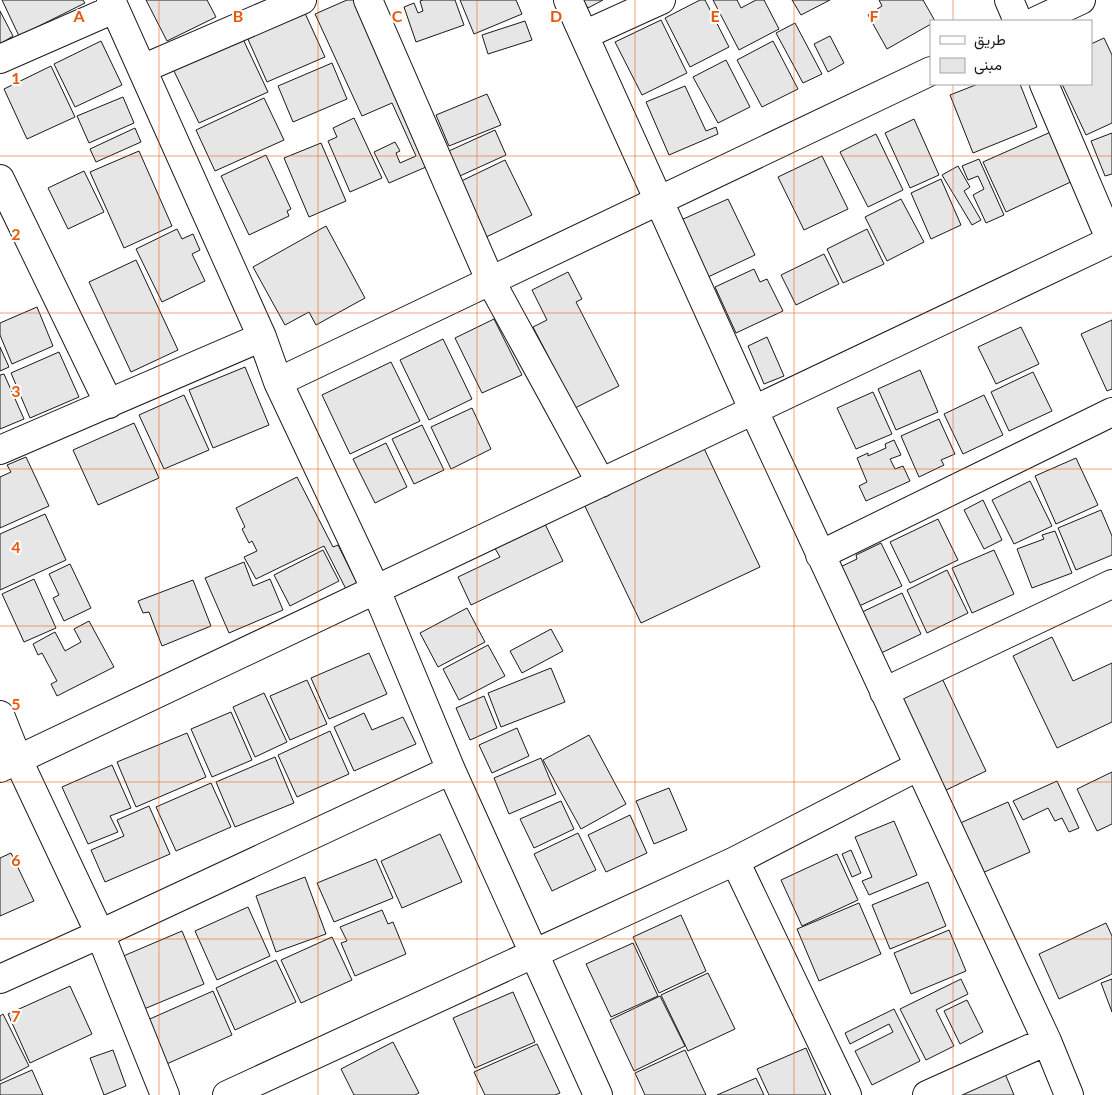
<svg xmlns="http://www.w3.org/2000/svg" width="1112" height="1095" viewBox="0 0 1112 1095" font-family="Lato,Vazirmatn,sans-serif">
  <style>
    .building { fill: #e6e6e6; stroke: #1a1a1a }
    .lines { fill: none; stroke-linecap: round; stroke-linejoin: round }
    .street-casing { stroke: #1a1a1a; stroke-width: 30 }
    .street { stroke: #fff; stroke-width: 28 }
    .grid { fill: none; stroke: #e8590c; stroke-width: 1; stroke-opacity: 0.55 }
    .grid-label { font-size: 16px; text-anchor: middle; font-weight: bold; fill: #e8590c; stroke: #fff; stroke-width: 4; stroke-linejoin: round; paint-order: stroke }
  </style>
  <rect width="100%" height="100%" fill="#fff"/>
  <path class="building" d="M2,0H83L85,3L19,36Z
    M146,0H207L216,17L167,41Z
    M347,0H358L433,164L389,183L374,152L395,142L400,151L396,153L400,163L416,156L392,103L362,116L315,14Z
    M423,0H455L464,25L416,42L404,7L414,3L418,13L423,11L420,1Z
    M460,0H516L522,14L474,34Z
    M583,0H603L588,8Z
    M700,0H705L729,47L690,67L665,18Z
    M713,0H737L741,8L756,0H764L779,29L739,50Z
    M792,0H830L801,15Z
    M879,0H923L935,21H931V24L887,49L868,15L882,6Z
    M0,11L13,36L0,44Z
    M304,11L325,57L267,82L247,37Z
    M661,20L687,73L642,95L615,42Z
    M525,21L532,40L488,54L482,35Z
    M795,23L822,74L803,83L776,33Z
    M830,36L844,63L828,72L814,44Z
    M242,37L268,92L199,123L173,69Z
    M1104,38L1112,55V123L1086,135L1062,84H1091V44Z
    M101,41L122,85L75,107L54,64Z
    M773,41L798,89L762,107L737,60Z
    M726,60L750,107L718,123L693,77Z
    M332,63L347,99L293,122L278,86Z
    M51,66L75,117L27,139L4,89Z
    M978,84H1020L1037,127L973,153L950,95Z
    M685,86L706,131L716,127L718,134L669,155L646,102Z
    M487,94L501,125L449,146L436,115Z
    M123,97L134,123L89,143L77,116Z
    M264,98L284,140L215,171L196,130Z
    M354,118L382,178L350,192L328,141L337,137L333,128Z
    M914,119L939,175L910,188L885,133Z
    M135,128L141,142L96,162L90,149Z
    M495,130L506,155L451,180L440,155Z
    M1053,131L1075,180L1006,212L983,162Z
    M1112,133V174L1105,176L1091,141Z
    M876,134L903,190L868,207L840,152Z
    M321,143L346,201L309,217L284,158Z
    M139,151L172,226L124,248L90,172Z
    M266,155L291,209L287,211L289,216L249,235L221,176Z
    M822,156L848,209L804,230L778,177Z
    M979,159L1004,215L986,223L973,195L984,189L978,176L968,180L962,166Z
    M505,160L532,215L480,240L453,185Z
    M958,166L970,187L964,191L981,220L972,225L942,175Z
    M84,171L104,212L68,229L48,188Z
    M941,179L961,225L931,239L911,193Z
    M728,199L755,255L708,277L681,220Z
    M901,199L924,242L887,261L865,217Z
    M326,226L365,298L316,325L309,312L285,325L253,267Z
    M177,229L182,239L193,234L200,250L192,254L205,281L162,302L136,249Z
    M867,229L884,264L843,283L827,249Z
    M824,254L839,284L796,305L781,275Z
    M136,260L178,350L131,372L89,282Z
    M754,269L760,282L767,279L783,311L736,333L715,287Z
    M568,272L582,299L576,302L619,386L575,408L533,327L547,320L532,290Z
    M37,307L53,346L12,364L0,335V323Z
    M494,319L522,375L482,393L455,338Z
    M1112,320V389L1107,391L1081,334Z
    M1021,327L1039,364L996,384L978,347Z
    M767,337L784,376L764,384L748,346Z
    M443,339L472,399L429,420L400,360Z
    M0,347L9,367L0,371Z
    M59,352L79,397L30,418L11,373Z
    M391,362L420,421L350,454L322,395Z
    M245,367L269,425L213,448L189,390Z
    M920,370L938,412L896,430L878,389Z
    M1033,372L1052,411L1009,431L991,392Z
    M4,374L24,419L0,429V375Z
    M873,392L892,434L856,449L837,408Z
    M184,395L209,450L164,469L139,415Z
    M984,395L1003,435L963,454L944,414Z
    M472,408L491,449L451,469L431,427Z
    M939,419L955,454L941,460L944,465L919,477L901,436Z
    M134,423L159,478L98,505L73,450Z
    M422,425L444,470L414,484L392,439Z
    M894,440L901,455L890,459L895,469L903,466L910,481L866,501L859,486L867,482L857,458L868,453V456L886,448L885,444Z
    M701,442L760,567L641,623L581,498Z
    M386,443L407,487L375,503L353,459Z
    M26,457L49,506L0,528V477L11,472L7,465Z
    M1076,458L1098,505L1056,524L1035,476Z
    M297,477L333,547L338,545L359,587L348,593L324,546L256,579L244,557L257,551L252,541L249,543L242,529L245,527L236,508Z
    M1030,481L1052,526L1014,544L992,500Z
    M983,500L1002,540L984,549L964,510Z
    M1101,510L1112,536V555L1076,570L1058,528Z
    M45,514L66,560L0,590V534Z
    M938,519L958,560L910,583L890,542Z
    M543,520L563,561L471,605L458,577L500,557L493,545Z
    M1055,531L1072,573L1032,588L1017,549L1044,539L1042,535Z
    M881,543L902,586L855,608L836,569L857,559L856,555Z
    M323,550L339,581L290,606L274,575Z
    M994,550L1014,594L972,613L952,568Z
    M244,562L253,586L270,579L283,610L229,633L205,578Z
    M70,564L91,608L64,621L53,598L59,595L49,574Z
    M947,570L968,613L927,633L907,590Z
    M34,579L56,628L24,642L2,594Z
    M193,580L211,626L162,646L149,612L143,613L138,601Z
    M902,593L921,634L877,655L858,614Z
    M467,608L485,642L438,667L420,633Z
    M89,621L114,667L57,696L51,684L57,681L42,653L38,655L33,644L55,632L65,651L81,642L74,629Z
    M551,629L563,651L522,673L510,651Z
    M1052,637L1073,681L1112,663V722L1057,748L1013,656Z
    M488,645L505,676L459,700L443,669Z
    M369,653L387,694L329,719L311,678Z
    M551,668L565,702L501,727L488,693Z
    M940,674L986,771L942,792L895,695Z
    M307,680L327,724L290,740L270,696Z
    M264,693L287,742L255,757L233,707Z
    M484,696L497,728L470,740L456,708Z
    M231,712L252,760L212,777L191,729Z
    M364,713L372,730L403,717L416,744L354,771L334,727Z
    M517,728L529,756L492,773L479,745Z
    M330,731L349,774L297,797L278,755Z
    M187,733L206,777L136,807L117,762Z
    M589,735L626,804L581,829L543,760Z
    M275,757L294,803L235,827L216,782Z
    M541,758L556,794L509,814L494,778Z
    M112,765L131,808L110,816L118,832L88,844L62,787Z
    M1112,772V824L1097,831L1077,789Z
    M1057,781L1079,828L1069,832L1062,818L1055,821L1048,808L1023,820L1013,801Z
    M211,783L231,827L176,851L156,807Z
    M669,788L687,830L654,844L636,801Z
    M561,801L574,829L534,848L520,819Z
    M1008,802L1030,852L980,874L958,824Z
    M149,806L170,854L105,882L91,850L124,836L117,820Z
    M630,815L647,853L606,872L588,835Z
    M894,821L917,875L869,895L862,881L872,877L855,837Z
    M578,833L596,870L552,891L534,854Z
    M440,834L462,882L402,908L381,861Z
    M851,850L861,873L852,877L842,854Z
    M11,853L34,901L0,916V858Z
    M837,854L858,900L802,926L781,880Z
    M376,859L393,898L334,922L317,883Z
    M305,877L326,934L276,952L256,896Z
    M928,882L946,926L890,949L872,905Z
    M859,903L881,954L819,981L797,929Z
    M248,907L270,956L217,980L195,931Z
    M382,910L388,924L393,922L406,954L355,976L341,943L347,941L340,927Z
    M681,915L706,971L659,993L633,937Z
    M1106,923L1112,936V974L1059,999L1039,954Z
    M949,930L966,971L911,994L894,953Z
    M182,931L204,984L144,1009L121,957Z
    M332,937L352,980L301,1003L281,960Z
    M633,943L658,996L611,1017L586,964Z
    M276,960L296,1002L235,1030L216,988Z
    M708,973L735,1029L688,1051L661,995Z
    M961,979L968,994L936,1010L954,1046L926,1060L900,1009Z
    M1112,979V1012L1101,983Z
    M70,986L92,1034L30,1063L8,1014Z
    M213,991L232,1035L162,1066L143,1022Z
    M513,992L535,1042L475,1068L453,1018Z
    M660,996L685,1046L634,1071L610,1020Z
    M967,1000L983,1032L960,1044L944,1011Z
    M894,1009L920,1061L872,1085L855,1051L893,1032L889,1024L850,1044L845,1033Z
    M3,1014L29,1066L0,1081V1016Z
    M393,1042L419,1093L415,1095H354L341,1069Z
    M537,1044L560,1093L555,1095H485L474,1072Z
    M806,1048L826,1095H769L757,1069Z
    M113,1050L126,1086L104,1095L90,1058Z
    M685,1050L706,1095H645L635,1073Z
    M1003,1069L1014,1095H941Z
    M32,1070L43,1095H0V1084Z
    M756,1078L764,1095H717Z"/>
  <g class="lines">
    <g class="street-casing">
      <path id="street" d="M111,0L262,337L278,382L376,590L451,770L598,1095
        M368,0L490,280L601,483
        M568,0L754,411L1047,1041L1069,1095
        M1009,0L1018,21
        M1036,21L1081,0
        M584,35L661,0
        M0,59L114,9
        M142,69L302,0
        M1044,84L1111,241
        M0,179L109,404
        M278,382L931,71
        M0,450L262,337
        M820,555L1112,412
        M884,692L1112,584
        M0,715L18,760L100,934L165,1095
        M0,768L1112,240
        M735,861L847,1095
        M0,979L100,934L451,770
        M227,1095L735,861L919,766
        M927,1095L1047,1041"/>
    </g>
    <use href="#street" class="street"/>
  </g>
  <path class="grid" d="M159,0V1095M318,0V1095M477,0V1095M635,0V1095M794,0V1095M953,0V21M953,84V1095M0,156H1112M0,313H1112M0,469H1112M0,626H1112M0,782H1112M0,939H1112"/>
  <g class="grid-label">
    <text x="79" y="22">A</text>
    <text x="238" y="22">B</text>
    <text x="397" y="22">C</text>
    <text x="556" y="22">D</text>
    <text x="715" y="22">E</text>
    <text x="874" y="22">F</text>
    <text x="16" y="84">1</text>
    <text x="16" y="240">2</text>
    <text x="16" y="397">3</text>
    <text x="16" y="553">4</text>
    <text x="16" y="710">5</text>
    <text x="16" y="866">6</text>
    <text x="16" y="1022">7</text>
  </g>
  <rect x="930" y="20" width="162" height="65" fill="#ffffff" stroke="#a3a3a3"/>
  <rect x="940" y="36" width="25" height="8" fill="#ffffff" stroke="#a3a3a3"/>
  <text x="974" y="45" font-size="15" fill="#1a1a1a">طريق</text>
  <rect x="940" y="58" width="25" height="15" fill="#e6e6e6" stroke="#a3a3a3"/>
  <text x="974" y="70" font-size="15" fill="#1a1a1a">مبنى</text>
</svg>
